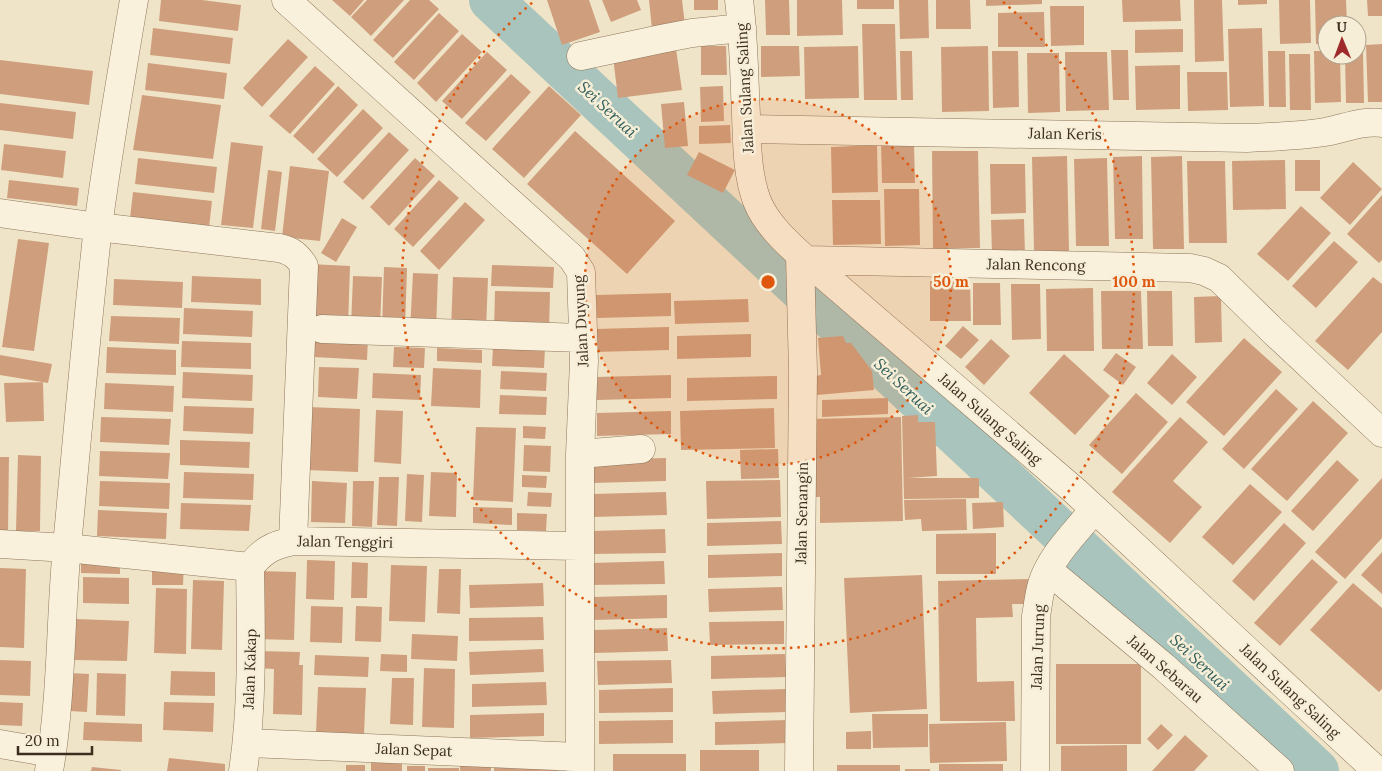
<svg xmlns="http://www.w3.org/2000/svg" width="1382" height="771" viewBox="0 0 1382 771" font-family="Lora,serif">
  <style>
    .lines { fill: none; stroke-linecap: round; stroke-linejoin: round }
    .river { stroke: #a9c4bc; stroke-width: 44 }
    .building { fill: #cf9f7d }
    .minor-casing { stroke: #8d765c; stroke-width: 29 }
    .minor { stroke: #faf1dc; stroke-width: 28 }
    .ring { fill: none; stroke: #df570d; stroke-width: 2.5; stroke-dasharray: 2.5 5 }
    .labels { text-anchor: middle; stroke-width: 5; stroke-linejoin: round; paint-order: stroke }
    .street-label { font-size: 15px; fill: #3d2e20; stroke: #f7eed8 }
    .water-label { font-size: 16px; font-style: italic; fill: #2f5d5a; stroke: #f7eed8 }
    .centre { fill: #df570d; stroke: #f7eed8; stroke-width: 2.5 }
    .ring-label { font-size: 15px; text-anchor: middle; font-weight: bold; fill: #df570d; stroke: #f7eed8; stroke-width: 5; stroke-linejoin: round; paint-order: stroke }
  </style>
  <rect width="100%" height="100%" fill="#f0e4c8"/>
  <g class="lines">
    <path class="river" d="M491,0L1317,771"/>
  </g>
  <path class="building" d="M161,0H202L241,5L238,31L159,21Z
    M332,0H364L350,16Z
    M367,0H404L371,36L351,17Z
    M410,0H429L439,9L393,58L373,40Z
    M547,0H589L600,32L562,45Z
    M602,0H637L641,10L611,22Z
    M649,0H682L685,25L652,29Z
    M694,0H718V10H694Z
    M765,0H789L790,35H766Z
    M797,0H842L843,35L797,36Z
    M857,0H894V9H857Z
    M899,0H928L929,38L900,39Z
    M936,0H970L971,29H936Z
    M986,0H1042V4L986,6Z
    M1122,0H1180L1181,21L1123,22Z
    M1194,0H1222L1224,61L1195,62Z
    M1238,0H1267V4L1238,5Z
    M1279,0H1310L1311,43L1280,44Z
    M1315,0H1346L1347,25H1327V44H1316Z
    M1367,0H1382V16H1368Z
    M1050,6H1084V45L1051,46Z
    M1044,12L1045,47H998V13Z
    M439,13L459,31L414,80L394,62Z
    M862,24H895L897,100H864Z
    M153,28L233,38L230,64L150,55Z
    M1262,28L1264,106L1230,107L1228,29Z
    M1183,29V52L1135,53V30Z
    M462,34L482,52L436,102L417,83Z
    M288,39L308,57L262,107L243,88Z
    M1382,44V102H1368L1366,45Z
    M701,46H726L727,75H701Z
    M761,46H799L800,76L761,77Z
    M858,46L859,98L805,99L804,47Z
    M988,46L989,111L942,112L941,47Z
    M676,49L682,90L618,98L613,57Z
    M1111,50H1128L1129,100H1113Z
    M900,51H912L913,100H901Z
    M992,51H1018L1019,107L993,108Z
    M1268,51H1285L1286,107H1269Z
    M1314,51H1327V55H1340L1341,102L1315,103Z
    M1357,51H1363L1364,103H1346L1345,55H1357Z
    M487,52L507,70L462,119L442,101Z
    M1065,52H1107L1109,110L1066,111Z
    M1027,53H1059L1060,112L1028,113Z
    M1289,54H1310L1311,110H1290Z
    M0,60L93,71L89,105L0,94Z
    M148,63L227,73L224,99L145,90Z
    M1180,65V109L1136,110L1135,66Z
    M315,66L335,84L290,134L269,116Z
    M1187,72H1227L1228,110L1188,111Z
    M511,74L531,92L486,141L465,123Z
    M338,86L358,105L313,154L293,136Z
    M549,86L581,115L524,178L492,149Z
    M723,86L724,121L701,122L700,87Z
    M142,95L221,105L213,159L133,150Z
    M684,102L688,146L665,148L661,104Z
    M0,103L76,112L73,139L0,130Z
    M363,109L383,128L337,177L317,159Z
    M730,125L731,143L699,144V126Z
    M575,131L675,221L627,274L527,184Z
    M389,132L409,150L363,200L343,182Z
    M231,142L263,146L253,228L221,225Z
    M881,143H914L915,183H882Z
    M4,144L66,151L63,178L1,170Z
    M877,145L878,192L832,193L831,147Z
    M932,151H978L980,248L933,249Z
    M699,152L735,170L723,193L687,175Z
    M1067,156L1069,251H1034L1032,157Z
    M1142,156L1143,239H1115L1113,157Z
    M1182,156L1184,249H1153L1151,157Z
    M138,158L217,167L214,193L135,184Z
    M415,158L435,176L389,226L370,207Z
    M1107,158L1109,246H1076L1074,159Z
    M1285,160L1286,209L1233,210L1232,161Z
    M1295,160H1320V191H1295Z
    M1187,161H1225L1227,243H1189Z
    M1353,162L1382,189L1350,225L1320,198Z
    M990,164H1025L1026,213L991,214Z
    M290,166L329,171L320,241L282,237Z
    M268,170L282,172L275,231L261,229Z
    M9,180L79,188L77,206L7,198Z
    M439,180L459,198L413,247L394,229Z
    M884,189H919L920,245L885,246Z
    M133,192L212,201L209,228L130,218Z
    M1382,195V260L1379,263L1347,234Z
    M832,200H880L881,244L833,245Z
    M465,202L485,220L439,270L420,251Z
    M1301,206L1331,233L1288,281L1257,254Z
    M342,218L357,227L336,262L321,253Z
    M1024,219L1025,255H992L991,220Z
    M18,239L49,243L34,351L2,347Z
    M1334,241L1358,262L1316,308L1292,286Z
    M310,264L350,266L348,326L307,324Z
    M492,265L554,267L553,288L491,286Z
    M384,267L407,268L405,329L382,328Z
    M413,273L438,274L436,331L410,330Z
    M192,276L261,279V305L191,302Z
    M353,276L382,277L380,327L351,326Z
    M453,277L488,278L486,330L451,328Z
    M1373,277L1382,284V332L1348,370L1315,341Z
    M114,279L183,282L182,308L113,305Z
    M930,281H970L971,321H930Z
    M973,283H1000L1001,325H973Z
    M1011,284H1040L1041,339L1012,340Z
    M1093,288L1094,351H1047L1046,289Z
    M495,291L550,292L549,332L494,330Z
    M1101,291H1141L1143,349H1102Z
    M1147,291H1172L1173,346H1148Z
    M671,293V316L597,318L596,295Z
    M1221,296L1222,342L1195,343L1194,297Z
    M748,299L749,322L675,324L674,301Z
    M184,308L253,311L252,337L183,334Z
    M111,316L180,318L179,344L109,341Z
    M963,326L979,340L961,359L945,346Z
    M669,327V350L595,352V329Z
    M751,334V357L677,359V336Z
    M314,336L368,338L367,360L314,357Z
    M843,336L846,343H851L872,371L874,390L817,395L815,376L821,375L818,338Z
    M1244,338L1282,372L1224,436L1186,402Z
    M991,339L1010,356L984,385L965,367Z
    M182,341L251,343V369L181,367Z
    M107,347L176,350V375L106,373Z
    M394,347L425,348L424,368L393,367Z
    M493,347L545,348L544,368L492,366Z
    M437,348L482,350V363L437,361Z
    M1116,353L1136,367L1123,385L1103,370Z
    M1064,354L1110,396L1075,435L1029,393Z
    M1172,354L1197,377L1172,405L1147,383Z
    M0,355L52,364L48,383L0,375Z
    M319,367L359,368L357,399L318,397Z
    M433,368L481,370L480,408L431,406Z
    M501,371L547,373L546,391L500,389Z
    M183,372L253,375L252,401L182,398Z
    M373,373L421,375L420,400L372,398Z
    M671,375V398L597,400L596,377Z
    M777,376V399L687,401V378Z
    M43,382L44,421L6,422L4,383Z
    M105,383L174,386L173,412L104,409Z
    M1276,389L1298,409L1244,469L1222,449Z
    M1136,393L1168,422L1122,474L1089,445Z
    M500,395L547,397L546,415L499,414Z
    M888,398V414L822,417V400Z
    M1313,401L1348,433L1287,501L1251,469Z
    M184,406L254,408L253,434L183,431Z
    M308,407L360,409L358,472L306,470Z
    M774,408L775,448L681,450L680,411Z
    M376,410L403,411L401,464L374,462Z
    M671,411V434L597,436V413Z
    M918,415V422H935L937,476L908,478H979V498L904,499L902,416Z
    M101,417L171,419L169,445L100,442Z
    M901,417L903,521L820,523V497H811L809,419Z
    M1180,417L1208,442L1173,481L1202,507L1170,543L1112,492Z
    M523,426L546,427L545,439L523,438Z
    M476,427L516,428L513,502L473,500Z
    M180,440L250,442L249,468L180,465Z
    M524,445L551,446L550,472L523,471Z
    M778,449L779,478L741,479L740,450Z
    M100,451L170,453L168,479L99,476Z
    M18,455L41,456L40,531H16Z
    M0,457H9L8,533H0Z
    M666,458V481L592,483V460Z
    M1337,460L1359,480L1313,531L1291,511Z
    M184,472L254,474L253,500L183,498Z
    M431,472L457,473L456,517L429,516Z
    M407,474L424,475L422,522L405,521Z
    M522,475L547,476L546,488L522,487Z
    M379,477H399L397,526L377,525Z
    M1382,478V538L1345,579L1315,552Z
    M780,480L781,517L707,519L706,481Z
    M100,481L170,483L169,509L99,506Z
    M312,481L347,483L345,523L311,522Z
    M353,481H374L372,527L352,526Z
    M1250,484L1282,512L1233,565L1202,537Z
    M528,492L552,493L551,507L527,506Z
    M666,492L667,515L592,517V494Z
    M966,499L967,530L922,531L921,519L905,520L904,500Z
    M1003,502L1004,527L973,529L972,503Z
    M181,503L251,505L249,531L180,529Z
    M473,507L512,508V525L473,523Z
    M98,510L167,513L166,539L97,536Z
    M517,513L547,514L546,531L517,530Z
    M781,521L782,544L707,546V523Z
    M1284,523L1306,543L1254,601L1232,581Z
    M665,529L666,553L591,554V531Z
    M996,533V574H936V534Z
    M1382,552V594L1361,575Z
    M782,553V576L708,578V555Z
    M81,555L120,556V574L81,573Z
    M1312,559L1338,582L1280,646L1254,623Z
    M307,560L335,561L334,600L306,599Z
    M664,561L665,584L590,585V563Z
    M352,562L368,563L367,598H351Z
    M152,563H184L183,585H152Z
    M391,565L427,566L425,622L389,621Z
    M0,568L26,569L24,648L0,647Z
    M439,569H461L460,614L437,613Z
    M256,571L296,572L294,640L254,639Z
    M922,575L927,709L850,713L844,578Z
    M83,577L129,578V604L83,603Z
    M1032,579V604H1012L1013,617L976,618L977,682L1014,681L1015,721H940L938,581Z
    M193,580L224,581L222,650L191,649Z
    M543,583L544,606L470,608L469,585Z
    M1353,583L1382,608V689L1379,692L1310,630Z
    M782,587L783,610L709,612L708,589Z
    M156,588L187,589L186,654L154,653Z
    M667,595V618L593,620L592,597Z
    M311,606L343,607L342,643L310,642Z
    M356,606L382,607L381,642L355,641Z
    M543,617L544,640L469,641V618Z
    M76,619L129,621L127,661L74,660Z
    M784,621V644L710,645L709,622Z
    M667,628L668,651L594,653L593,630Z
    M412,634L458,636L457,661L411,659Z
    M543,649L544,672L470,675L469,652Z
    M256,651L300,652L299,665H303L302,715L273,714L274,669L256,668Z
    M381,654L407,655V672L380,671Z
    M785,654L786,677L711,679V656Z
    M315,655L369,657L368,677L314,675Z
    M0,660L31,661L30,696L0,695Z
    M671,660L672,683L598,685L597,661Z
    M1056,664H1141V744H1056Z
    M424,668L455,669L454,728L422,727Z
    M171,671L215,672V696L170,695Z
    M70,673L89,674L87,712L69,711Z
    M97,673L126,674L125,716L96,715Z
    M392,678H414L413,725L390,724Z
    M546,682L547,705L472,707V684Z
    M318,687L366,688L364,734L316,733Z
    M673,688V712L599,713V690Z
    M786,689L787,712L713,714L712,691Z
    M0,702L23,703L22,726L0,725Z
    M164,702L214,703L213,732L163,730Z
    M544,713V736L470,738V715Z
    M872,714H928V747L873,748Z
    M673,720V743L599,744V721Z
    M789,720V743L715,745V722Z
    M84,722L142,724V742L83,740Z
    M1006,722L1007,761L930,763L929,724Z
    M1161,724L1173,735L1158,750L1147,739Z
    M871,731V749H846V732Z
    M1185,735L1208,756L1194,771H1152Z
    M1127,745V771H1061V746Z
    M700,750H759V771H700Z
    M613,754H686V771H613Z
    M169,758L225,764V771H167Z
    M371,758H402V771H371Z
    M460,764H491V771H460Z
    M939,764H1003V771H939Z
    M346,765H365V771H346Z
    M837,765H900V771H837Z
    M407,766H425V771H407Z
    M494,766H558V771H494Z
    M92,767L121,770V771H91Z
    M428,768H459V771H428Z
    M905,769H930V771H905Z"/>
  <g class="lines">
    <g class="minor-casing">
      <path id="minor" d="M286,0L572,258L581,272L584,361L580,454V771
        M739,0C744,38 744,76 746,115C747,143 747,175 757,201C766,224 788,244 806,260L1075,491L1377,771
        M581,56L661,39L692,33L742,28
        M747,129L1247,138C1273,137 1299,136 1325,132C1343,129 1363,120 1382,123
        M0,213L98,227L279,248C292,251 297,255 304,266L293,541
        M806,260L1190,268L1204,271L1219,278L1273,331L1382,433
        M322,329L583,338
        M580,454L641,449
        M0,544L67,548L250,567C262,551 273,545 293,541L579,546
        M1048,570L1163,666L1280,771
        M247,743L580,757
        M0,744L52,753
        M49,771C62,697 60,621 67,546C77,440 86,333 98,227C108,151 121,76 134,0
        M243,771C253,704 251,635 250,567
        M799,771L803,372L800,255
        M1035,771L1036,616C1038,605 1039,594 1042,584C1051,555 1076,533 1094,509"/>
    </g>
    <use href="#minor" class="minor"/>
  </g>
  <circle cx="768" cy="282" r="183" fill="#df570d" fill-opacity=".12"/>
  <g class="ring">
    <circle cx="768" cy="282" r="183"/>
    <path d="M1003 2A366 366 0 1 1 533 2"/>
  </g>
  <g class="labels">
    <g class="street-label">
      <text transform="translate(745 88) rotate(-93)" y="5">Jalan Sulang Saling</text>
      <text transform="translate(1065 134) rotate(1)" y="5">Jalan Keris</text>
      <text transform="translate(1036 265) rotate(1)" y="5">Jalan Rencong</text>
      <text transform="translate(581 321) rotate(-93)" y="5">Jalan Duyung</text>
      <text transform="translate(990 419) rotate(41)" y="5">Jalan Sulang Saling</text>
      <text transform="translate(802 513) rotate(-89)" y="5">Jalan Senangin</text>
      <text transform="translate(345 542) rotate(1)" y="5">Jalan Tenggiri</text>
      <text transform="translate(1038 647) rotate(-88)" y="5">Jalan Jurung</text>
      <text transform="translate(250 669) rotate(-88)" y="5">Jalan Kakap</text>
      <text transform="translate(1165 669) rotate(41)" y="5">Jalan Sebarau</text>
      <text transform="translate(1290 691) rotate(43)" y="5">Jalan Sulang Saling</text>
      <text transform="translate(414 750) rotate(2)" y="5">Jalan Sepat</text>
    </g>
    <g class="water-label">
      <text transform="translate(608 109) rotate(43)" y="6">Sei Seruai</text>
      <text transform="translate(904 386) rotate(43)" y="6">Sei Seruai</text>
      <text transform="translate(1200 662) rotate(43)" y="6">Sei Seruai</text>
    </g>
  </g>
  <circle cx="768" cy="282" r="8" class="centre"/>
  <g class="ring-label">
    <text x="951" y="287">50 m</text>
    <text x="1134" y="287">100 m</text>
  </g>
  <g transform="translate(1342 40) rotate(359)"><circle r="24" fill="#f7eed8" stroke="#ada18e"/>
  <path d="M0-4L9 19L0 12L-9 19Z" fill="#9e2a2b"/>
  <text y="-8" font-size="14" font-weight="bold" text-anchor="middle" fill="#3d2e20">U</text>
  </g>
  <path d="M18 746v8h74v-8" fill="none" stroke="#3d2e20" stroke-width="2.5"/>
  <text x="25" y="746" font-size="15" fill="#3d2e20" stroke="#f7eed8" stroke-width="4" paint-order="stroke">20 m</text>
</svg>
